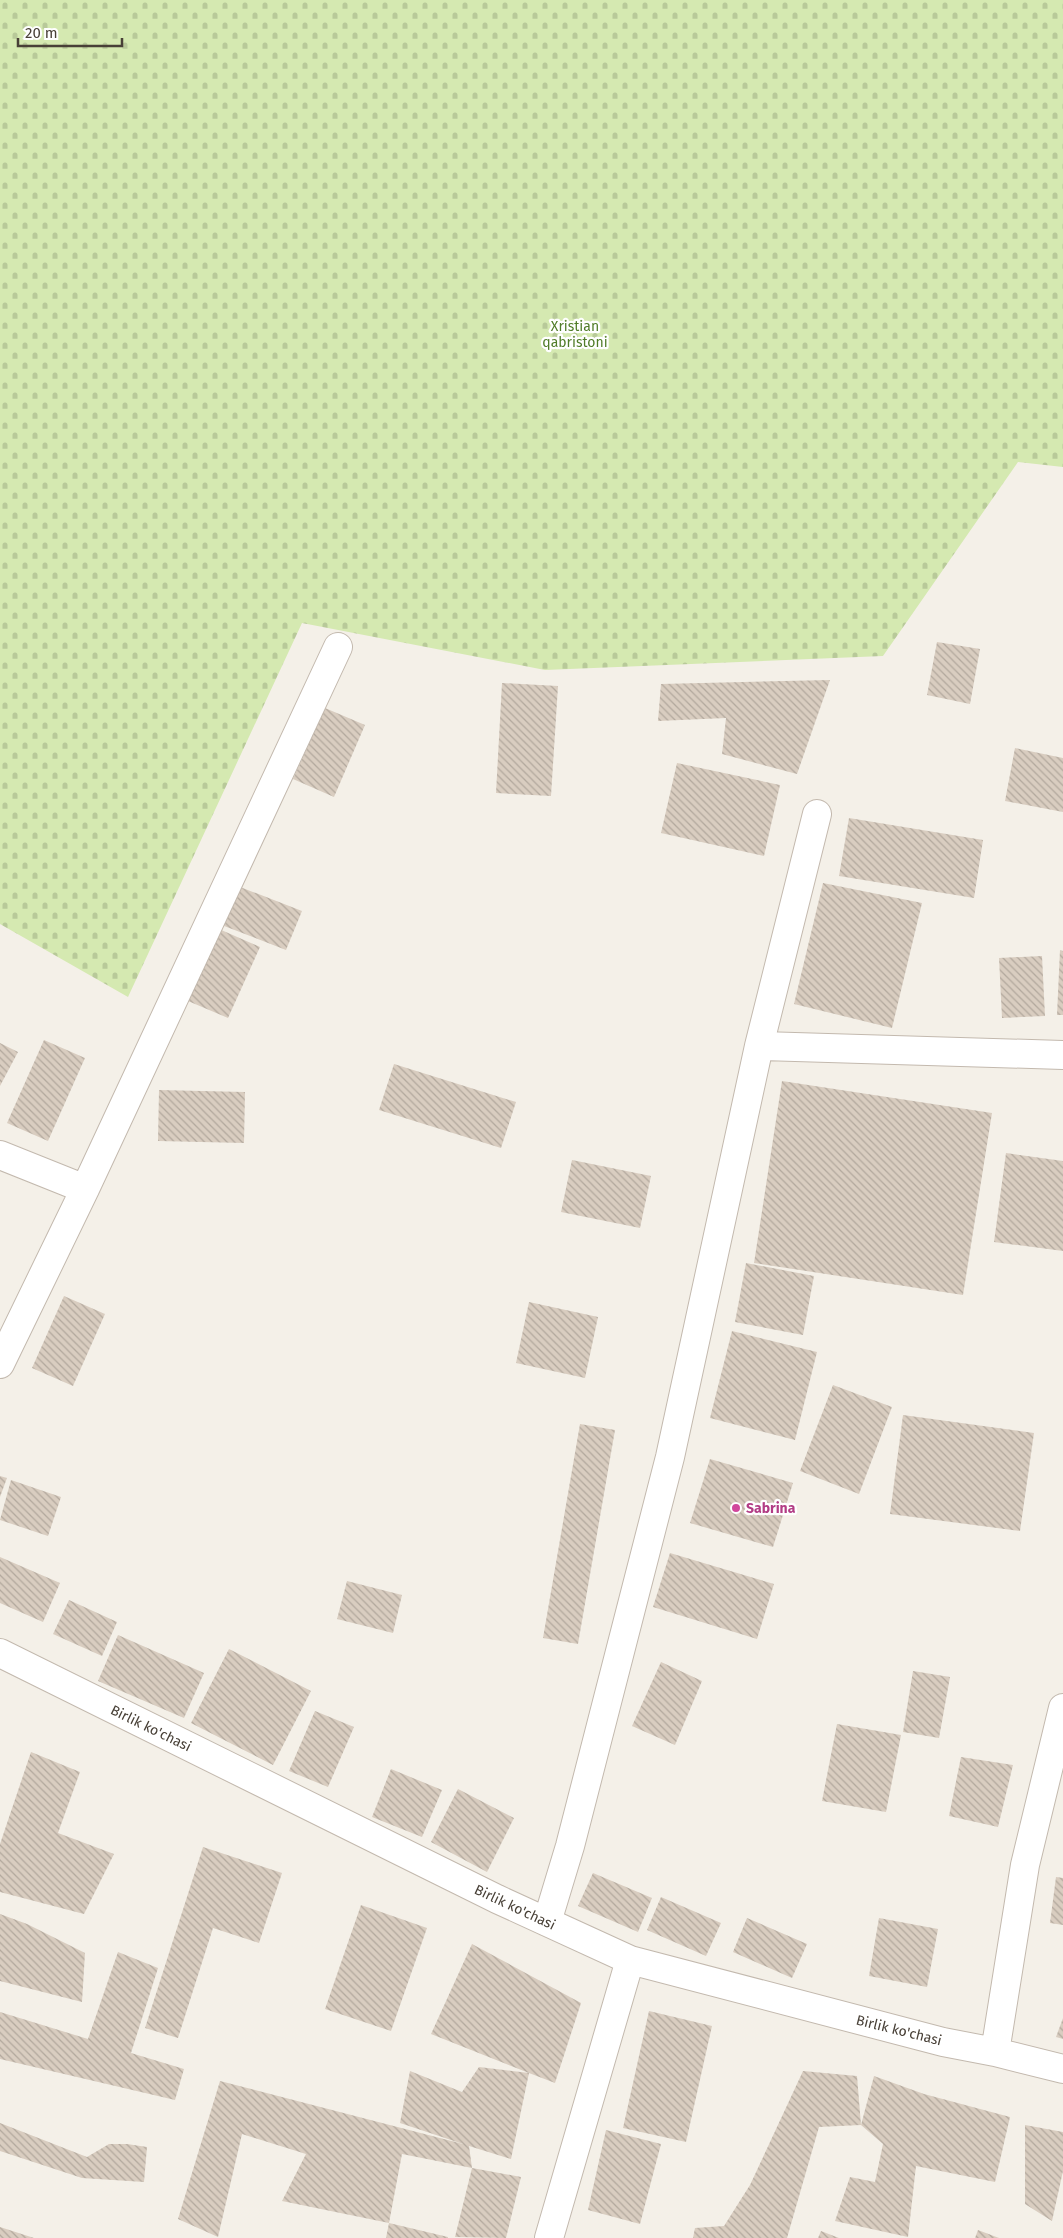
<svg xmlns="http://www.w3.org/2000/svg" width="1063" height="2238" viewBox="0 0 1063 2238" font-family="'Fira Sans',sans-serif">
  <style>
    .cemetery { fill: url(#cemetery-stones) }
    .building { fill: url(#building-back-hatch) }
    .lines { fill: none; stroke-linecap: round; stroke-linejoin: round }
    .minor-casing { stroke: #c3b9ae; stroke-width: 30 }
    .minor { stroke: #fff; stroke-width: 28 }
    .hotel-dot { fill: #d1479c; stroke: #fff; stroke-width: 2 }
    .labels { text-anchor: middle; stroke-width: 4.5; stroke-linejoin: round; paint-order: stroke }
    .park-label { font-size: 14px; fill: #507c28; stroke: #fff }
    .hotel-label { font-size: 14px; font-weight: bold; fill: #b23c85; stroke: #fff; text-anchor: start }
    .street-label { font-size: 14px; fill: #484037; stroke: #fff }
  </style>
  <defs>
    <pattern id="cemetery-stones" width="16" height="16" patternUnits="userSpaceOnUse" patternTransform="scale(1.25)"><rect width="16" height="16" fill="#d5e9b1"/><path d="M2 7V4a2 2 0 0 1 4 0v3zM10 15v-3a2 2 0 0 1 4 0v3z" fill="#b8c999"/></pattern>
    <pattern id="building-back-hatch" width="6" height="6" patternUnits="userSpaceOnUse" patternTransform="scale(1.25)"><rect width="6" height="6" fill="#d9cdc0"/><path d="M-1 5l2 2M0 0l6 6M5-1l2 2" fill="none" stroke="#b2a89d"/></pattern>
  </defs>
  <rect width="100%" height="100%" fill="#f4f0e8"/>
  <path class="cemetery" d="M0,0H1063V467L1018,462L883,656L545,670L302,623L128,997L0,924Z"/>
  <path class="building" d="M937,642L980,649L970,704L927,695Z
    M830,680L797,774L722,754L726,718L658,721L661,684Z
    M502,683L558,686L551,796L496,793Z
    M325,708L365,725L334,797L293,779Z
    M1015,748L1063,758V812L1005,801Z
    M677,763L780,785L764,856L661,833Z
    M849,818L983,840L974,898L839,876Z
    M823,883L922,903L892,1028L794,1004Z
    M235,885L302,911L286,950L219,924Z
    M219,929L260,947L228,1018L188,1001Z
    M1060,950L1063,951V1015H1057Z
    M1042,956L1045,1016L1002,1018L999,958Z
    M44,1040L85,1058L48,1141L7,1123Z
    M0,1043L18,1052L0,1086Z
    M394,1064L516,1102L501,1148L379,1110Z
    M782,1081L992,1113L963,1295L754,1263Z
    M159,1090L245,1092L244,1143L158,1141Z
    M1006,1153L1063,1161V1251L994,1242Z
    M572,1160L651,1176L640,1228L561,1212Z
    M746,1263L814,1276L803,1335L735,1322Z
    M64,1296L105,1314L73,1386L32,1368Z
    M529,1302L598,1317L585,1378L516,1363Z
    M732,1331L817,1352L795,1440L710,1418Z
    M833,1385L892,1407L859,1494L800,1471Z
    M903,1415L1034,1433L1020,1531L890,1514Z
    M580,1424L615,1430L578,1644L543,1638Z
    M710,1459L793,1483L773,1547L690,1523Z
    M0,1476L7,1478L0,1497Z
    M11,1480L61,1497L48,1536L0,1520Z
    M670,1553L774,1584L757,1639L653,1607Z
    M0,1557L60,1583L43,1622L0,1603Z
    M347,1581L402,1595L393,1633L337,1619Z
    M69,1600L117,1622L102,1656L53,1634Z
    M118,1635L204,1673L184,1718L98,1681Z
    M229,1649L311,1691L273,1765L191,1723Z
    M661,1662L702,1681L675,1745L632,1726Z
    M913,1671L950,1677L939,1738L903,1732Z
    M315,1711L354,1727L328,1787L289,1771Z
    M837,1724L901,1735L886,1812L822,1801Z
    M31,1752L80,1772L58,1833L114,1854L84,1914L0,1892V1844Z
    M961,1757L1013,1765L998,1827L949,1816Z
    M391,1769L442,1790L422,1837L372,1817Z
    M458,1789L514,1818L487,1872L431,1842Z
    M203,1847L282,1873L259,1943L213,1928L178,2038L145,2028Z
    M593,1873L652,1898L638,1932L578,1906Z
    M1056,1877L1063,1878V1925L1050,1923Z
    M661,1897L721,1923L706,1956L647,1930Z
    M361,1905L427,1928L391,2031L325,2009Z
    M0,1914L27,1924L85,1953L82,2002L0,1981Z
    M747,1918L807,1944L792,1978L733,1952Z
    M879,1918L938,1929L927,1987L869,1976Z
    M472,1944L581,2003L555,2083L529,2073L511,2159L469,2146L472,2168L402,2154L389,2223L282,2201L306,2154L242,2134L218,2237L178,2219L220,2081L463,2144L400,2123L410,2071L462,2092L479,2067L529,2073L431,2034Z
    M118,1952L158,1968L131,2053L184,2069L175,2100L0,2059V2012L88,2039Z
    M649,2011L712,2026L686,2142L623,2128Z
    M1063,2018V2039L1056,2037Z
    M803,2071L857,2076L861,2125L874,2076L924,2094L1010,2117L995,2182L916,2166L908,2237L835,2221L850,2177L875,2182L883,2144L861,2125L819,2127L787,2238H693L695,2228L724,2226L750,2185Z
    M0,2123L87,2157L109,2144H127L147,2147L144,2182L82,2178L0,2151Z
    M1025,2125L1063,2132V2171L1052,2221L1025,2204Z
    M606,2130L661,2144L640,2224L588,2210Z
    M472,2168L521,2177L506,2238L455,2237Z
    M389,2223L448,2237V2238H386Z
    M0,2227L34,2238H0Z
    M978,2230L999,2238H975Z
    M821,2231L839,2238H818Z"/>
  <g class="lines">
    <g class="minor-casing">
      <path id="minor" d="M759,1046L1063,1055
        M0,1155L85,1189
        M0,1364L85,1189L338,647
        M0,1653L497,1899L630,1960L943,2042L995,2052L1063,2069
        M547,1922L570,1846L670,1457L759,1046L817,814
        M995,2052L1025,1865L1063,1708
        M549,2238L630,1960"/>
    </g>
    <use href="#minor" class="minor"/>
  </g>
  <circle class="hotel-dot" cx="736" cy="1508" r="5"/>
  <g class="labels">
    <g class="park-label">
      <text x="575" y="331">Xristian<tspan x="575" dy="16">qabristoni</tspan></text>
    </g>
    <g class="hotel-label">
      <text x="746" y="1513">Sabrina</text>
    </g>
    <g class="street-label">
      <text transform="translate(151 1728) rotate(26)" y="5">Birlik ko'chasi</text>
      <text transform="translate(515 1907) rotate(25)" y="5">Birlik ko'chasi</text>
      <text transform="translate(899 2030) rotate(14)" y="5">Birlik ko'chasi</text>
    </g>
  </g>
  <path d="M18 38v8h104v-8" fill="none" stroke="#484037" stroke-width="2.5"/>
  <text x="25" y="38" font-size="15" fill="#484037" stroke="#ffffff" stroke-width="4" paint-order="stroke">20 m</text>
</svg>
